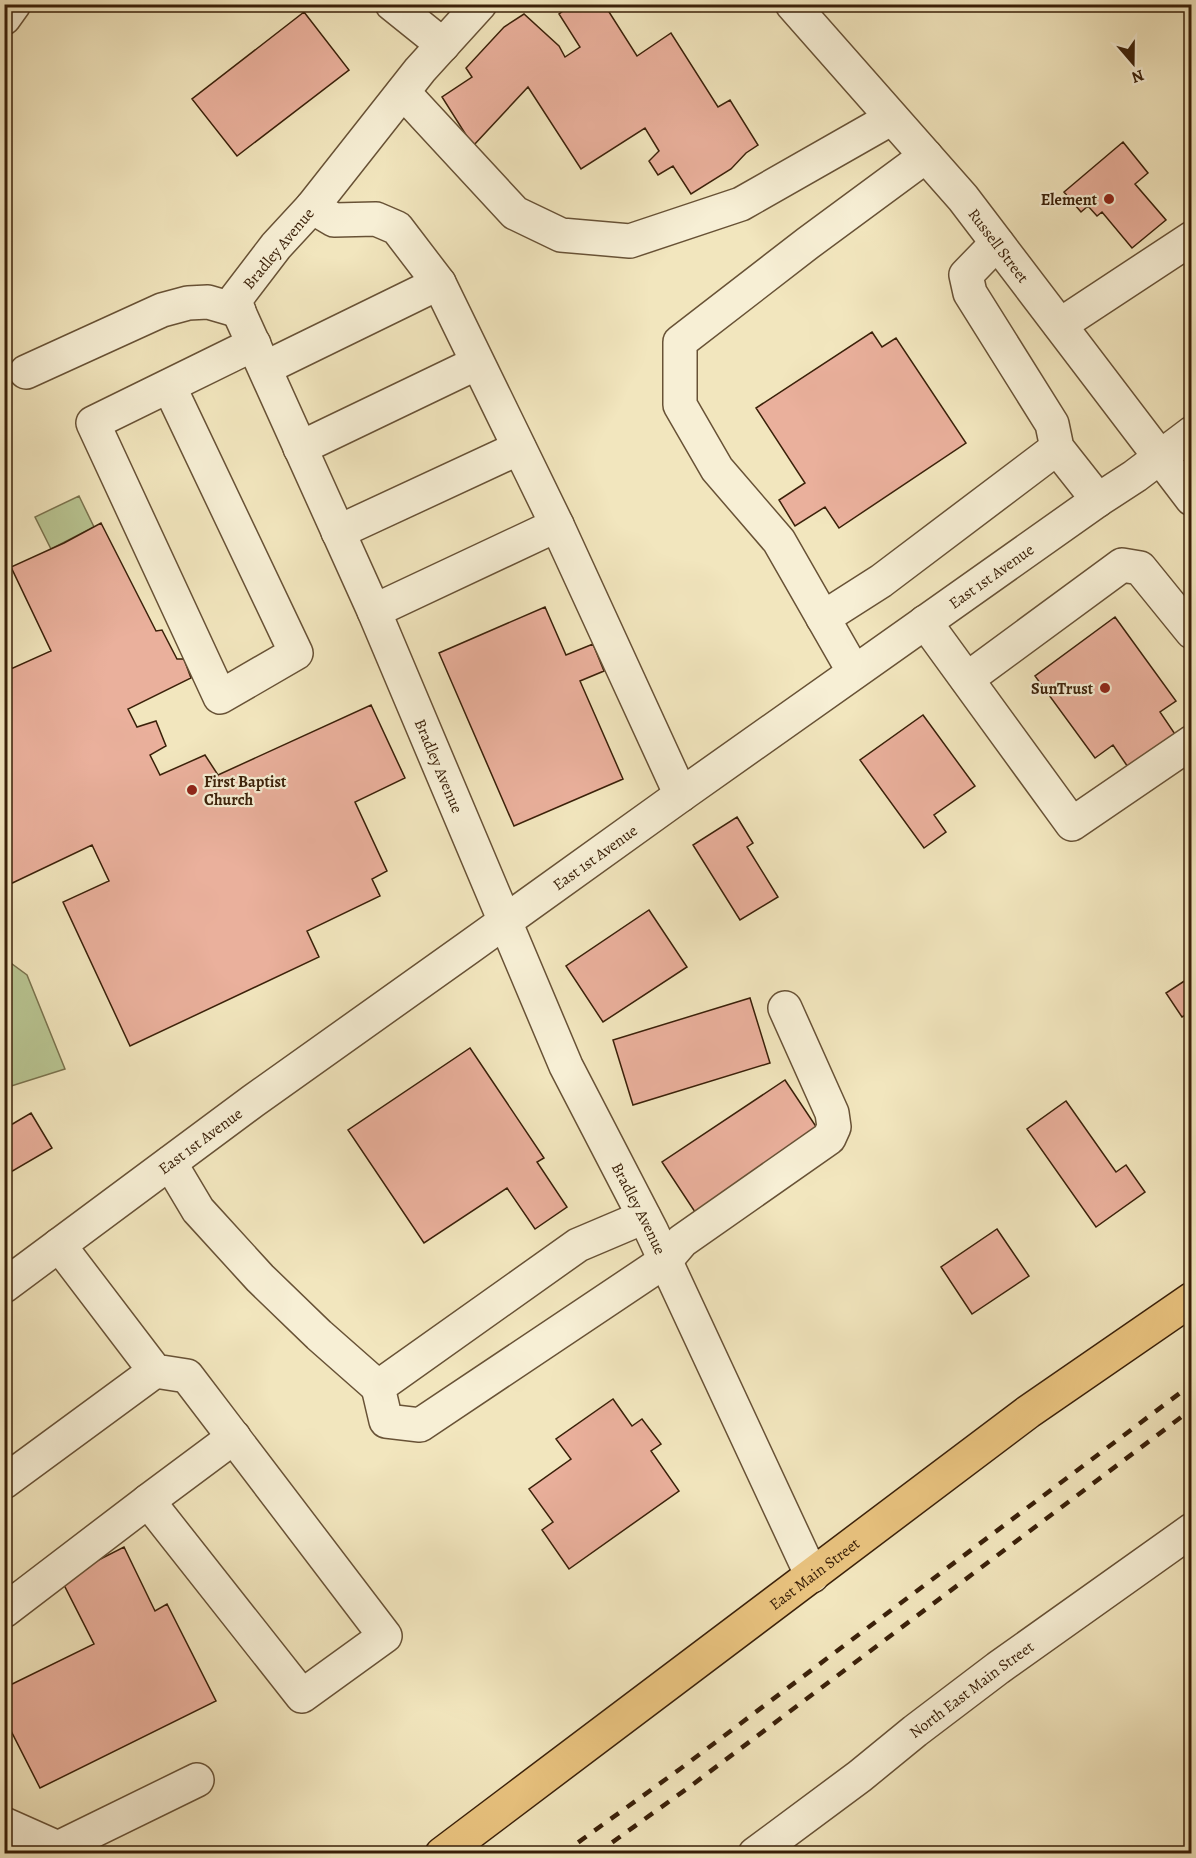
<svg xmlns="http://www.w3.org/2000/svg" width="1196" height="1858" viewBox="0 0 1196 1858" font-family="Alegreya,serif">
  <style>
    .green { fill: #b9c693; stroke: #7a734e; stroke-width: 1.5 }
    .building { fill: #eab09c; stroke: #3a2009; stroke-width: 1.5 }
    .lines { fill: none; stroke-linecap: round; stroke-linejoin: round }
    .minor-casing { stroke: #685236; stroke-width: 36 }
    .major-casing { stroke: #3a2009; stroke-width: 36 }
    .minor { stroke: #f7efd5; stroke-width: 33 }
    .major { stroke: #e9c37f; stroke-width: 33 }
    .rail { stroke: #3a2009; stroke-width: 4.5; stroke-dasharray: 10 10; stroke-linecap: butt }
    .poi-dot { fill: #8f2418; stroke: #f7efd5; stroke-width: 2 }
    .labels { text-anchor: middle; stroke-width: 4.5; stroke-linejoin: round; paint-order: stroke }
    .poi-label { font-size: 16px; font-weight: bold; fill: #3a2009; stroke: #f7efd5; text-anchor: end }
    .street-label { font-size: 16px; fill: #3a2009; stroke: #f7efd5 }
  </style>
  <rect width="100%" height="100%" fill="#f2e6be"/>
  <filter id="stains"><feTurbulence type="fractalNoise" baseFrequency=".00333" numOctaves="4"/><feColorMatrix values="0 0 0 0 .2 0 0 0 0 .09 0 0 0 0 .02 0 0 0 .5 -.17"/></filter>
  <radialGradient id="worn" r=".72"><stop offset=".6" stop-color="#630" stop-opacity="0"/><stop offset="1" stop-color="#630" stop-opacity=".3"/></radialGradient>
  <path class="green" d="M79,496L94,527L51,549L35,517Z
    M4,958L27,975L65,1069L5,1088Z"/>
  <path class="building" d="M573,4H604L637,56L671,33L718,107L730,100L758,145L746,153L731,169L691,194L673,166L658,175L649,161L659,151L645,128L581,169L528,87L473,146L442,97L472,77L466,68L504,27L524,14L559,46L565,57L580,47L559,14Z
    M304,12L349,70L237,156L192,99Z
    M1123,142L1148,173L1135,184L1166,220L1132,248L1102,212L1097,216L1088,206L1081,212L1064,192Z
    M872,332L882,347L896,338L966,443L839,528L825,507L795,526L779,500L805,483L756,408Z
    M101,523L156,631L162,630L177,659H184L191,678L128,709L137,727L156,721L166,746L150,755L160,775L205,755L218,775L371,705L405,778L355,802L387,871L372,879L380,896L307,931L319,957L130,1046L63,902L109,881L92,845L4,887V672L51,651L11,567L64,543Z
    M545,607L566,655L593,644L604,671L580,681L623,779L514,826L439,653Z
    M1115,617L1176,701L1160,712L1181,743L1134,776L1113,745L1095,758L1035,676Z
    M923,715L975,786L934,815L946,832L924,848L860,760Z
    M737,817L753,843L747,847L778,897L740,920L693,845Z
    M649,910L687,967L603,1022L566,966Z
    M1192,976V1011L1182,1017L1166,993Z
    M750,998L770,1063L633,1105L613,1040Z
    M470,1048L544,1158L537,1162L567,1207L535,1229L507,1188L424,1243L348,1130Z
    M785,1080L823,1137L699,1218L662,1162Z
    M1066,1101L1116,1172L1126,1165L1145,1192L1096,1227L1027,1129Z
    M31,1113L52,1148L4,1176V1129Z
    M997,1229L1029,1276L972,1314L941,1267Z
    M613,1399L632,1426L642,1419L661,1444L651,1451L679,1491L569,1569L542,1530L553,1522L529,1489L571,1459L556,1439Z
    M124,1547L155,1611L167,1604L216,1701L40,1788L4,1717V1688L94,1644L61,1579Z"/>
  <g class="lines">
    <g class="minor-casing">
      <g id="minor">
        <path d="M392,4L443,45"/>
        <path id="s1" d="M480,4L420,70L312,207L276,246L234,301L374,611L566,1066L651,1230L812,1576"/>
        <path id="s2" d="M792,4L963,198L1192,499"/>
        <path d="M4,18L14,4"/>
        <path d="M403,92L515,213L561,235L630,241L741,204L892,118"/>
        <path d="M312,207L334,220L376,219L397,228L439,283L557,525L681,795"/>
        <path d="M997,243L966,275L970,293L1052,424L1057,448L1098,500"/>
        <path d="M1060,325L1192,238"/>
        <path d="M265,368L439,283"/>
        <path d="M26,372L162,310L188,303L208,302L239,311"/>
        <path d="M169,386L296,653L220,697L93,423L254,344"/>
        <path d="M300,448L477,363"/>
        <path d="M338,532L519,448"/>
        <path d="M374,611L557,525"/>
        <path d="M823,618L881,581L1057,448"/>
        <path d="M925,622L1072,824L1192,742"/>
        <path d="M854,672L779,541L717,469L680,405V342L808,243L926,156"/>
        <path d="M967,679L1122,565L1140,568L1192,632"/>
        <path d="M170,1163L198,1210L260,1278L319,1335L378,1387"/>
        <path d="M644,1217L578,1245L378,1387L386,1421L420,1425L665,1261L682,1241L829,1138L834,1127L832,1113L785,1008"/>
        <path id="s3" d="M4,1286L253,1101L468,948L681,795L1098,500L1135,476L1192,433"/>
        <path d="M4,1482L155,1371"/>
        <path d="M148,1501L234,1437"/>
        <path d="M4,1611L148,1501L302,1696L385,1636L187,1376L155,1371L59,1245"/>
        <path d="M4,1824L58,1848L197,1780"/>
        <path id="s4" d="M755,1854L860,1776L915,1731L998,1668L1192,1530"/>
      </g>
    </g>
    <g class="major-casing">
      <g id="major">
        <path id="s5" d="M442,1854L1028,1412L1192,1299"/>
      </g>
    </g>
    <use href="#minor" class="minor"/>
    <use href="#major" class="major"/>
    <path class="rail" d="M562,1854L680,1769L1192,1384
      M596,1854L692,1785L1192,1409"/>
  </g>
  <g class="poi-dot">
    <circle cx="1109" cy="199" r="6"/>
    <circle cx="1105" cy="688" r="6"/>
    <circle cx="192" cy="790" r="6"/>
  </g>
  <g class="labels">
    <g class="poi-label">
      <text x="1097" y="205">Element</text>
      <text x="1093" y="694">SunTrust</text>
      <text x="204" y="787" text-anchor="start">First Baptist<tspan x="204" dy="18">Church</tspan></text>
    </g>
    <g class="street-label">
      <text dy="6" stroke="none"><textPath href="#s2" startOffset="318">Russell Street</textPath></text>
      <text transform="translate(278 248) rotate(-50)" y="6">Bradley Avenue</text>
      <text dy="6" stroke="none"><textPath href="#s3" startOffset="1216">East 1st Avenue</textPath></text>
      <text dy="6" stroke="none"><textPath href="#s1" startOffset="894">Bradley Avenue</textPath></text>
      <text dy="6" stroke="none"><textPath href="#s3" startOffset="730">East 1st Avenue</textPath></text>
      <text dy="6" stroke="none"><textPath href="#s3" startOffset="244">East 1st Avenue</textPath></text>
      <text dy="6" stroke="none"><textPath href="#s1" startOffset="1380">Bradley Avenue</textPath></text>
      <text dy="6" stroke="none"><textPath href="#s5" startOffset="466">East Main Street</textPath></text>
      <text dy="6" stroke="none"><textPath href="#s4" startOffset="272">North East Main Street</textPath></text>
    </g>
  </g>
  <rect width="1196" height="1858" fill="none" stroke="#f2e6be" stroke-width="24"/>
  <rect x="6" y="6" width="1184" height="1846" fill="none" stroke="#3a2009" stroke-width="3"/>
  <rect x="12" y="12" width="1172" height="1834" fill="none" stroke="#3a2009" stroke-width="1.5"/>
  <g transform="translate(1133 63) rotate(160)" stroke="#f7efd5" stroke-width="4.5" paint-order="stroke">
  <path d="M0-4.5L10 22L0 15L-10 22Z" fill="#3a2009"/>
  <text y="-9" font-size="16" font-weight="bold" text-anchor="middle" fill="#3a2009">N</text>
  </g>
  <rect width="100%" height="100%" filter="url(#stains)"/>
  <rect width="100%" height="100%" fill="url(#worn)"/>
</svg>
